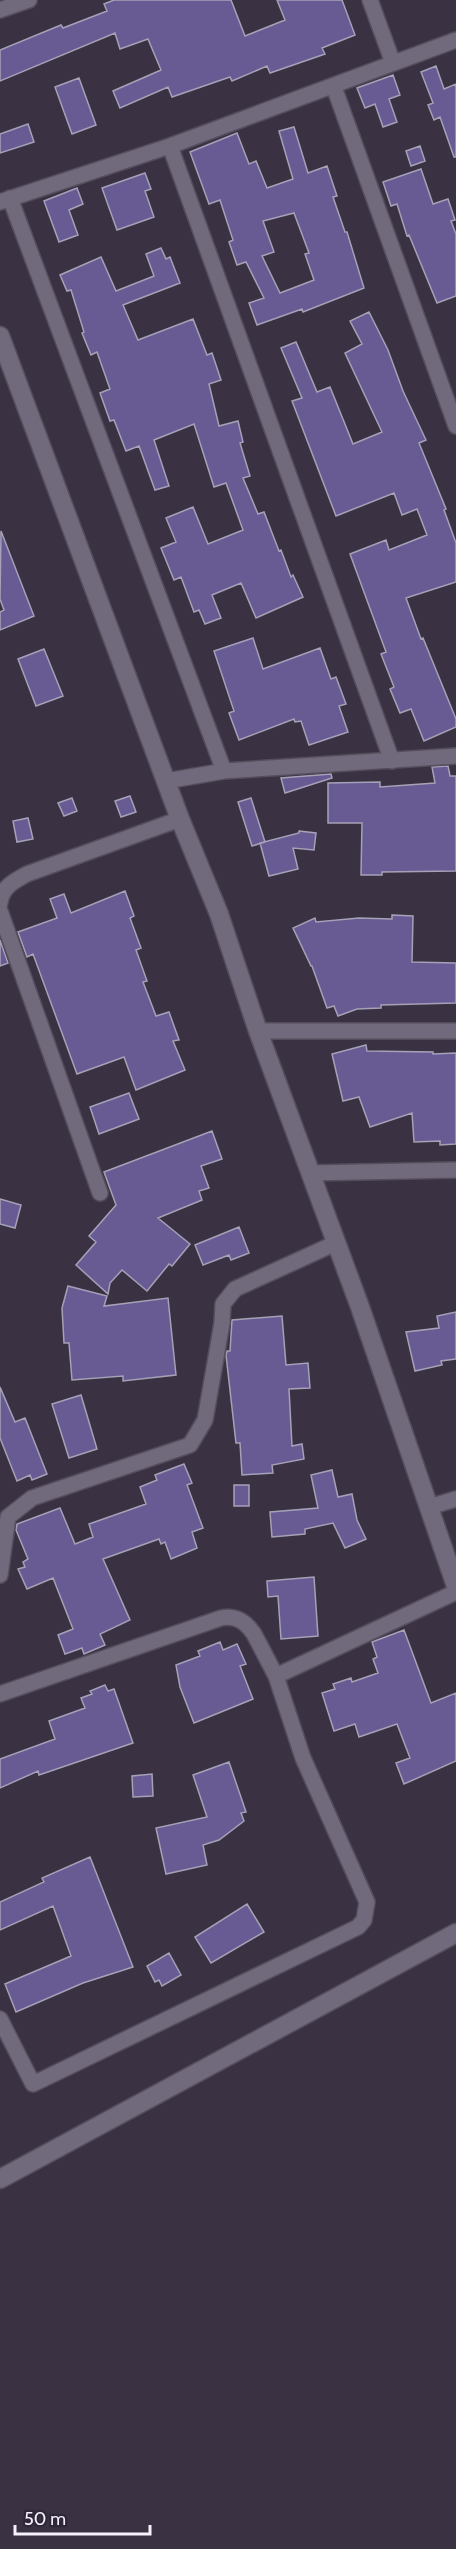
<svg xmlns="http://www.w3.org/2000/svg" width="456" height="2549" viewBox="0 0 456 2549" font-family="Cabin,sans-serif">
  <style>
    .building { fill: #685b94; stroke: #a5a1b7; stroke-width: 1.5; fill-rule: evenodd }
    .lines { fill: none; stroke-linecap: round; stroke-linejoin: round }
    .minor-casing { stroke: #544e5c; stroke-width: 18 }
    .tertiary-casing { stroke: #544e5c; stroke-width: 21 }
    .secondary-casing { stroke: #544e5c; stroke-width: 21 }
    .minor { stroke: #71697c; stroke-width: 15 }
    .tertiary { stroke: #71697c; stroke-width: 18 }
    .secondary { stroke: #71697c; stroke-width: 18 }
  </style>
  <rect width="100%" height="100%" fill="#3a3243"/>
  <path class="building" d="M114,0H231L245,36L285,20L277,0H342L355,35L322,48L325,54L270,73L267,66L232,81L230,77L172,97L168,87L120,108L113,91L161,70L148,39L120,49L115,33L0,81V50L61,25L63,28L107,11L104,4Z
    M436,66L444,89L456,84V157H454L440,117L434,120L428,105L433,103L421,72Z
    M393,75L400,95L389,99L397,122L383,127L375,104L365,108L357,88Z
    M79,78L96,125L72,134L55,87Z
    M28,124L34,142L0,153V134Z
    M294,127L308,173L327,166L337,196L333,197L345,232H347L364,288L303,312L302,309L257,325L249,303L264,298L246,262L237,265L229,242L233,240L220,200L209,204L190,152L237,133L249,164L256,161L267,188L293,179L279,131ZM294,213L309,253L305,254L314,280L280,293L262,256L274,252L263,221Z
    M420,146L425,161L411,166L406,151Z
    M421,169L433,204L448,199L455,220L451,221L456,234V296L437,303L409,235L407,236L397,204L391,206L383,182Z
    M145,173L151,189L145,191L154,217L117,230L102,188Z
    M77,188L83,204L69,210L78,235L59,242L44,201Z
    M161,248L166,259L170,257L180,283L123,305L138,340L193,319L207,355L212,353L221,380L209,384L219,426L238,421L243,442L240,443L250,476L243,478L258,514L264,512L279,551L281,550L291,577L293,575L303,597L256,618L241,583L212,595L221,618L205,624L199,610L194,612L181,577L174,580L161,548L176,542L166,518L193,507L208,544L243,530L226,483L214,487L194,424L154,440L169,486L155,490L139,446L126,451L114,420L110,421L100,393L110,389L97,352L91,355L82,333L84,332L71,290L67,291L60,275L101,257L116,291L154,276L146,254Z
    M369,312L388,350L403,391L426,440L419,443L446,509L444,510L456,543V582L406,598L421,639L423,638L456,719V727L424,741L411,709L400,713L390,689L394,687L381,654L386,652L350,554L386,540L389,550L427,535L417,509L402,515L394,493L336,516L292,401L302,398L281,348L296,342L317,392L330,387L353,444L382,432L345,353L362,344L350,321Z
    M1,531L34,616L0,630V612L4,610L0,599Z
    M253,638L263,669L320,648L331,679L336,677L346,704L339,706L348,732L309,745L301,721L295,722L294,719L239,740L229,713L234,711L214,651Z
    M44,649L63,696L36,706L18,659Z
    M448,766L450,776H456V871L382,872V875H361L362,823H328V783L380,782V787L435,783L432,767Z
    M331,774L332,778L285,793L281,778Z
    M130,796L136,812L121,817L115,801Z
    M72,798L77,811L64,816L58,803Z
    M251,798L265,842L252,846L238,802Z
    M28,818L33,839L17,842L13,821Z
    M299,831L316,833L314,850L293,848L298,869L269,876L260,843L299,833Z
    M125,891L134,916L130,918L141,948L136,950L147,981L143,982L156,1016L169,1012L179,1040L173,1041L185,1070L136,1090L124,1057L77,1074L33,954L27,957L18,932L57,918L50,899L64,894L71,913Z
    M392,915L413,916L412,962L456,963V1003L381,1005V1008L357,1009L338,1016L334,1006L327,1008L312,966H311L293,928L315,918L316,922L359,918L392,919Z
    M0,940L8,963L0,966Z
    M366,1045L367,1051L433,1052V1054L456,1053V1144L440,1145V1141L414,1142L412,1113L370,1127L359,1097L343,1101L332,1054Z
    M129,1093L139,1119L99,1134L90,1107Z
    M212,1131L222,1159L201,1166L209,1188L199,1191L202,1200L158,1218L190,1244L172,1266L169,1264L147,1291L122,1270L110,1283L108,1294L76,1265L96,1242L89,1236L116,1205L104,1172Z
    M0,1199L21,1205L15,1228L0,1224Z
    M239,1227L249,1253L231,1260L229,1255L203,1265L195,1245Z
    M68,1286L107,1296L104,1306L168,1298L176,1375L123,1381V1376L72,1380L69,1343H64L62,1308Z
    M456,1312V1359L441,1361L442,1365L415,1371L406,1332L439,1328L437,1316Z
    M282,1316L286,1365L308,1363L310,1388L289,1389L292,1446L302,1444L304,1459L272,1465L273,1473L242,1475L240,1443H236L226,1355L227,1351H230L232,1320Z
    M0,1387L15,1422L25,1418L47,1474L32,1480L30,1475L17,1481L0,1438Z
    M81,1395L97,1449L69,1458L52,1404Z
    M184,1464L192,1483L187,1485L203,1528L192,1532L197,1548L171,1559L165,1542L161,1544L159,1539L103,1559L130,1620L100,1634L105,1645L84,1654L82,1648L65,1654L58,1635L73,1629L53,1578L27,1589L18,1569L25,1567L23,1562L28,1559L16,1530L17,1524L60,1508L75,1544L93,1537L89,1524L146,1504L140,1487L157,1480L155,1475Z
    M332,1470L338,1497L352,1494L357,1520L366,1539L345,1548L333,1523L305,1529V1534L272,1537L270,1512L318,1508L311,1475Z
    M234,1485H249V1506H234Z
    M314,1577L318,1636L281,1639L278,1596L268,1597L267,1581Z
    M404,1630L431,1703L456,1693V1761L404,1784L396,1763L410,1758L397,1724L359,1737L355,1724L334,1731L322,1693L335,1689L333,1684L351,1678L352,1682L378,1673L373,1659L377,1657L372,1642Z
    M220,1642L223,1650L237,1644L246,1664L240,1666L253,1699L194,1723L180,1687L176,1665L200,1656L198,1651Z
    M105,1685L108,1691L114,1689L133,1743L39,1775L38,1771L0,1788V1759L55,1739L49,1721L85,1708L81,1698L92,1694L90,1691Z
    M229,1762L246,1812L241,1813L244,1821L219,1840L203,1845L207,1865L166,1874L156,1828L207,1817L193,1775Z
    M152,1774L153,1796L133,1797L132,1776Z
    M90,1857L133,1967L83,1983L16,2012L5,1984L71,1956L53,1906L0,1930V1902L44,1882L42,1878Z
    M247,1904L264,1932L211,1963L195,1937Z
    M169,1953L181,1975L162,1986L159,1980L155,1982L147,1966Z"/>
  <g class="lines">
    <g class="minor-casing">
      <path id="minor" d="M370,0L393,63
        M0,10L29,0
        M334,87L456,426
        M170,146L392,761
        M10,198L224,771
        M0,202L170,146L456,40
        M166,781L224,771L456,756
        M0,903C2,887 14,881 27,874L180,819
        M0,911L100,1193
        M258,1031H456
        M310,1173L456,1170
        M429,1507L456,1499
        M0,1575L8,1517L32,1498L190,1445L205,1420L222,1323L223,1304L235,1289L336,1243
        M276,1676L456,1592
        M0,1694L221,1618C236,1615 246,1622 254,1634L276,1676L303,1758L367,1902L364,1920L358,1927L33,2084L0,2019"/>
    </g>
    <g class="tertiary-casing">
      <path id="tertiary" d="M0,336L180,819L219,914L258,1031L360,1307L456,1586"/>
    </g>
    <g class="secondary-casing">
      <path id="secondary" d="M0,2179L456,1933"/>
    </g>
    <use href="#minor" class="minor"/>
    <use href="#tertiary" class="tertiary"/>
    <use href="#secondary" class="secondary"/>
  </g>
  <path d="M15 2525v9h135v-9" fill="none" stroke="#f6f1fc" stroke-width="3"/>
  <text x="24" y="2525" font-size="18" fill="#f6f1fc" stroke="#2f2839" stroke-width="4.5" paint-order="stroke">50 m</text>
</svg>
